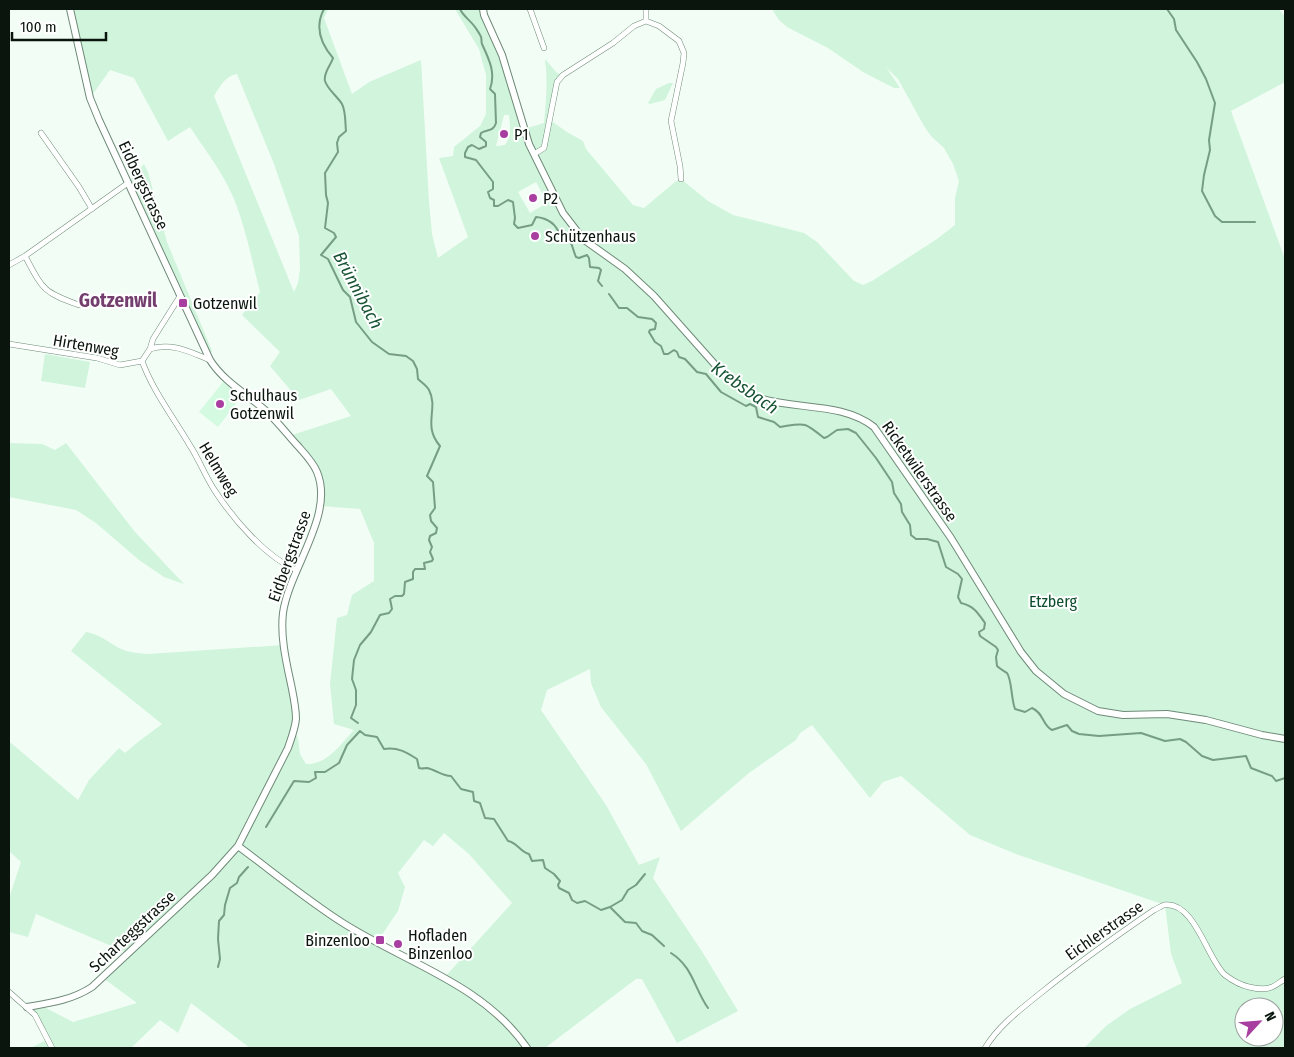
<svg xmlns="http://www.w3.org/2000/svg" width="1294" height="1057" viewBox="0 0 1294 1057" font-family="'Fira Sans Condensed',sans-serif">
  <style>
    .built { fill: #d4fae1 }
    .green { fill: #d0f4dc; fill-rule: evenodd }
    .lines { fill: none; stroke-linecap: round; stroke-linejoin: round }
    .stream { stroke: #759e83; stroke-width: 2 }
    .minor-casing { stroke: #6f8a78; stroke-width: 6 }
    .tertiary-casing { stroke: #6f8a78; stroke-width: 8 }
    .minor { stroke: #fff; stroke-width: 5 }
    .tertiary { stroke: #fff; stroke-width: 6 }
    .poi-dot { fill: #a83e9f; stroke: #fff; stroke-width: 2 }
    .labels { text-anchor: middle; stroke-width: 4; stroke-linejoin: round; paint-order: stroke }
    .poi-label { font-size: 16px; fill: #0a150e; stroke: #fff; text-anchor: start }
    .street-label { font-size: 16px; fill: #0a150e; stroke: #fff }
    .park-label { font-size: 16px; fill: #0b4c2c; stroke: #fff }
    .water-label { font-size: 18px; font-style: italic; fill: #175434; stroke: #fff }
    .quarter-label { font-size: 19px; font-weight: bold; fill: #743f6e; stroke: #fff }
  </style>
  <rect width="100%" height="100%" fill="#f2fef5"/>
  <path class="built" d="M223,382L241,397L218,427L199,412Z"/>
  <path class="green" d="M70,9H328L324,18L352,94L369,82L421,60L429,202L432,234L438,258L468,237L439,158L453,156L454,147L480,126L486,114V75L479,49L455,9H483L497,41L524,129L544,123C546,101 548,82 545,60H546L557,73L563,75L557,82L550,120L567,132L583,141L586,149L633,205L644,208L675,182L681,179L708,201L733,215L804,233L817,242L854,281L863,285L872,281L937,239L955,225V198L959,181L953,164L944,148L931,136L924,126L898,79L886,67L900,88H894L863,72L828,48L787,27L779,20L772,9H1279L1285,17V82L1231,111L1285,259V1048H1084L1106,1026L1130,1009L1182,983L1171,954L1165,905L1016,854L970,835L901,776L883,782L870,798L812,725L800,733L796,740L749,773L681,831L646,764L601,707L591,683L590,669L547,690L541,710L606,805L639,865L660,857L653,878L703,953L738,1011L677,1043L642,979H636L545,1048H250L191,1003L178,1033L160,1020L131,1048H31L48,1039L27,1007L40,1005L73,1022L137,1003L103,978L128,953L36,914L28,937L9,932V898L21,862L9,851V744L10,742L78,800L89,780L119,748L125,753L138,742L162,724L71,651L86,632C99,634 108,642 119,648C129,653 138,653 148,654L284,645L295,705L294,732L298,738L300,754L306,764C327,765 341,744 354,730L334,724L330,684L337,618L347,615L352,595L374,581V543L360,509L321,506L317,472L289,436L351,416L331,389L299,400L270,366L280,352L242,315L260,292C252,261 246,229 234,199C224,174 205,150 190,127L168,141L134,78L110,70L90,98ZM237,74L274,164L299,236L300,269L298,283L294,292L214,96C220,86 225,76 237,74ZM504,115H509C510,125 512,136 505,145L496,146ZM536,182L547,203L530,213L518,192ZM444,833L469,854L512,903L444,978L377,942L398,911L405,887L398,873L424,840L433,846ZM1244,1007H1274V1037H1244Z
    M669,83H673L665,100L650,104L648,103L656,89Z
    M144,164L148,172L167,242L212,351L208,356L128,183Z
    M45,354L90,362L85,388L41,381Z
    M9,443L42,444L55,450L66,443L135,532L184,584L164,577L139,560L96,523L76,510L9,497Z"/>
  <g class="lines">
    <path class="stream" d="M324,9C315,26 320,43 333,58C331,65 323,73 325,81C328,90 337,96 342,104C346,112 345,122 346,131L339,137L337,143L338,152L325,173L326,195L328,203L325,228L334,233L336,237L321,255L328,259L343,290L350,297L356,322L372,342L389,354L406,356L413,361L417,369L418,379C421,382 427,386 429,390C439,409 422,425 440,446L427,476L433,482L435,508L430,515L431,521L437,528L436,533L430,536L429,540L432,547L430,552L433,559L432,561L424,563L425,569H415L413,572V579L405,582L404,594L402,596H395L390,599L392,609L389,613L380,615L371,632L360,645L354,660L352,679L356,690V705L351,718L358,723
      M460,9C463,16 470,20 475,27C477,30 480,34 481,37C482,39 481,42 482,44C489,59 496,73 490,89L495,94L496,123C493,132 488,129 481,133L480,137L486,142V146L479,149L472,145L468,147L465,153V157L476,160L493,182V189L488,192L490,198L494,200V206H498L508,200L513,202L515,218L514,224L518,228L532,225L536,217C547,218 556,224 560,235C573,238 571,246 576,257L579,258L587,255L589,258L590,267L599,268L601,270L598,281L602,286
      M1167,9L1174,19L1176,30L1197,62L1206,79L1215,103L1209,140L1210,150L1204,175L1202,191L1215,216L1222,222H1255
      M609,294L619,308H627L638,317L652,319L656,323L655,329L650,330L649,332L655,342L661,346L664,354H668L674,350L677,352L679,357L685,359L697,372L706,374L721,392L746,406L750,404L756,407L758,417L774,422L780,427C805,423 803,421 824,438L827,437L837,430L848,429L856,433L876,458L892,482L894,493L901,504L902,512L910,525L911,535L916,539H927L938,542L946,567L958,574L962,579L958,597L961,603C974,606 978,613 985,623L984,629L979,632L980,636L996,647L998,650L996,657L997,666C1000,669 1004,671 1007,673C1012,680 1011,699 1015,709L1025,712L1032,708C1044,713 1042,725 1052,730L1067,725L1072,731L1079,734L1099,736L1141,733L1165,741L1180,739L1186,742L1202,756L1213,760L1246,756L1251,768L1272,776L1276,781L1285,778
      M266,827L294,781L309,782L316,778L315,772H325L339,763L347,745L360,731L365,735L377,737L384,749C398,747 406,752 417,759L419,768C422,769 424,768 427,768C436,770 442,776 451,776L461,789L473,792L474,801L480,803L485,818L494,819L508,841C518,843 520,852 529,854L532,861L543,860L545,868L554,874L560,881L558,885L559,888L569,893L572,900L577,903L585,901L601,910L610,907L625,922L636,923L642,931L652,935L664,946
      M610,907L622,900L628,890L636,885L645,874
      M671,953C693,967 694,988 708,1008
      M218,967L220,959L218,939L219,921L224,915L225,905L230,888L237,883L239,877L248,867"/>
    <g class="minor-casing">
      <path id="minor" d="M530,9L544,48
        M646,9V21
        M41,133L79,187L92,209
        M534,154L544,148L557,82L563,75L613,43L634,26L646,21L659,26L679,41L684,53L683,63L671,121L680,166L681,179
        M25,256C43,290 43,292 79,305
        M9,265L25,256L128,183
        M9,344L97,358L120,365L142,361L150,349L153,339L180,296
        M150,349C172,342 190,352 210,360
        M142,361C153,391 173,417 189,444C199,459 205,476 215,491C234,520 265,556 296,570
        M9,992L35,1015L52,1048
        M985,1048C999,1025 1021,1009 1042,992C1078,963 1116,936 1154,910C1157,909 1161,906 1164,905C1195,901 1207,959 1225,975C1233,981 1240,985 1249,987C1257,989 1265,990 1272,987C1277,985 1281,981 1285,979"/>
    </g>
    <g class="tertiary-casing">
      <path id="tertiary" d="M483,9L484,15L502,55L529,144L563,213L583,239L625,269L654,296L718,368C730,380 742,392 759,398C796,410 842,402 874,427L951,538L1021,652L1036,671L1064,694L1098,711L1123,715L1167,714L1206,720L1262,735L1285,739
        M238,846C273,872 307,900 343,923C406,963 483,984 527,1048
        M27,1007C51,1003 72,1000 92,987L212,875L238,846L288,748C291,739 295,729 296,719C296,709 294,699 292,689C287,665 280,638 283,613C289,569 335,515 317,472C313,462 304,453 297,445C287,434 277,421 266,411C247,394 224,382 210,360L99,120L90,98L70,9"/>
    </g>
    <use href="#minor" class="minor"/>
    <use href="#tertiary" class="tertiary"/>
  </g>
  <g class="poi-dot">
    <circle cx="504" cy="134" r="5"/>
    <circle cx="533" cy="198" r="5"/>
    <circle cx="535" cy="236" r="5"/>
    <rect x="178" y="298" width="10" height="10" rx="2.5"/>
    <circle cx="220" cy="404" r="5"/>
    <rect x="375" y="935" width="10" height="10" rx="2.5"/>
    <circle cx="398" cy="944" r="5"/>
  </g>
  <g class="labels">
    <g class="poi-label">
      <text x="514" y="140">P1</text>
      <text x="543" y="204">P2</text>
      <text x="545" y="242">Schützenhaus</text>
      <text x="193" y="309">Gotzenwil</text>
      <text x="230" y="401">Schulhaus<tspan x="230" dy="18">Gotzenwil</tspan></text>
      <text x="408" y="941">Hofladen<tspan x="408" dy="18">Binzenloo</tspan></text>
      <text x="370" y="946" text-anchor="end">Binzenloo</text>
    </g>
    <g class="street-label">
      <text transform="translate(144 185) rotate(65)" y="6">Eidbergstrasse</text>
      <text transform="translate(86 345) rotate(10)" y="6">Hirtenweg</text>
      <text transform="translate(219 469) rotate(59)" y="6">Helmweg</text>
      <text transform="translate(920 471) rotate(55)" y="6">Ricketwilerstrasse</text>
      <text transform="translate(289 556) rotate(-70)" y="6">Eidbergstrasse</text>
      <text transform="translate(1104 930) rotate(-35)" y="6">Eichlerstrasse</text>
      <text transform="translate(132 931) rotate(-43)" y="6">Scharteggstrasse</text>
    </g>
    <g class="park-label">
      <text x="1053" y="607">Etzberg</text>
    </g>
    <g class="water-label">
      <text transform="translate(358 290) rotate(62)" y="6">Brünnibach</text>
      <text transform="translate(745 388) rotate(35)" y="6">Krebsbach</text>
    </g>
    <g class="quarter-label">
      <text x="118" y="307">Gotzenwil</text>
    </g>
  </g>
  <rect width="1294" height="1057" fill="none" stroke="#0a150e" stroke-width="20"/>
  <g transform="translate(1259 1022) rotate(64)"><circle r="24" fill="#ffffff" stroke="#9da19f"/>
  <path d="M0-4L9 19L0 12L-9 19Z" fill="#a83e9f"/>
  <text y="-8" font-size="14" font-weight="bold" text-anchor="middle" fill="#0a150e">N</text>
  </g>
  <path d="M12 32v8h94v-8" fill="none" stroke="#0a150e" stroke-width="2.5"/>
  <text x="20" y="32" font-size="15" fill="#0a150e" stroke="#ffffff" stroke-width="4" paint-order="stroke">100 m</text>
</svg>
